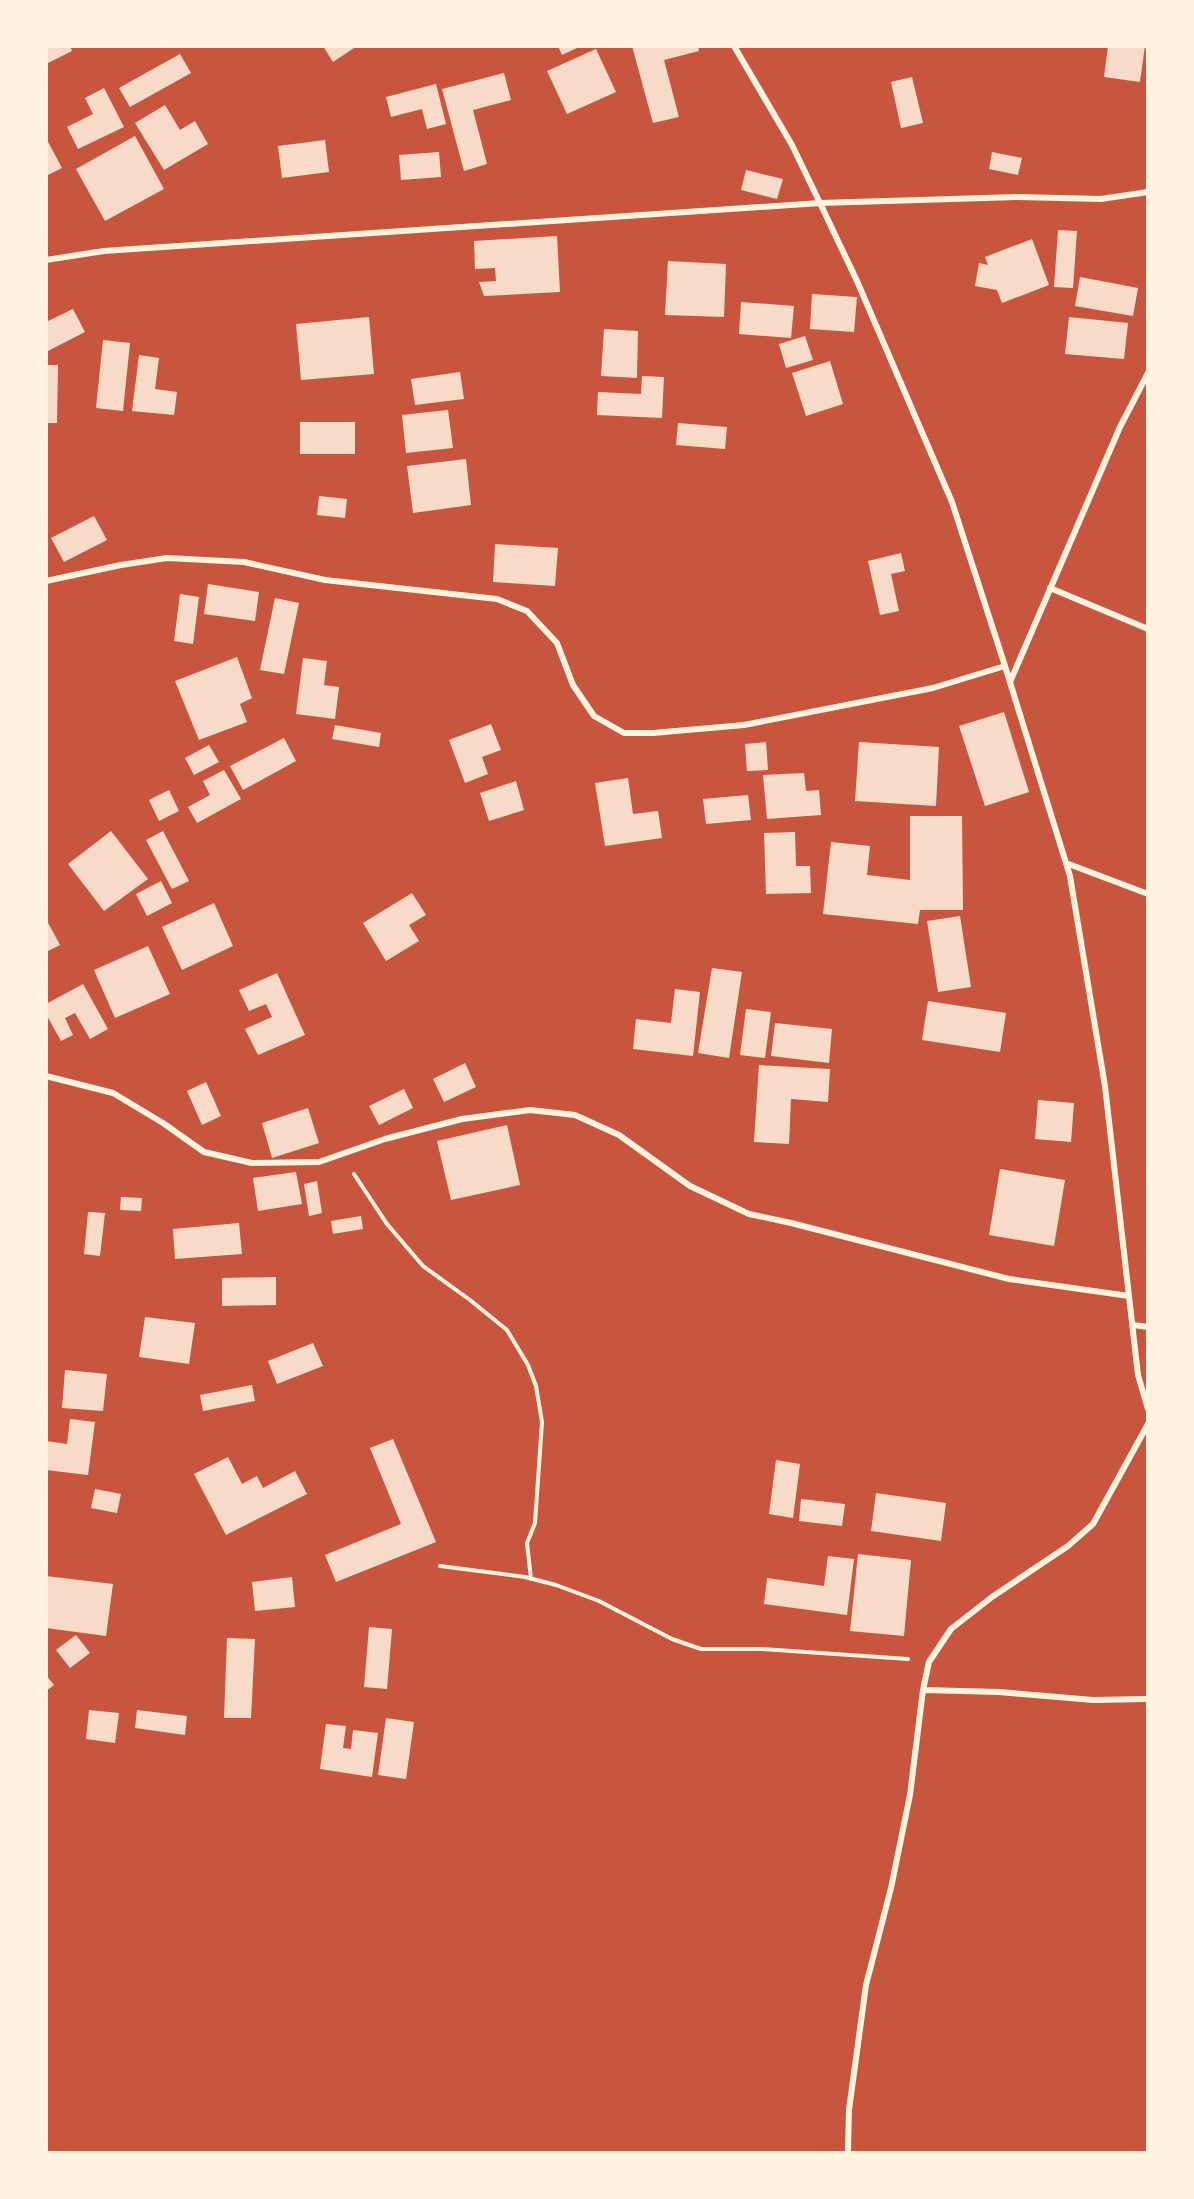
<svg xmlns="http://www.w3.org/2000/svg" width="1194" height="2199" viewBox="0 0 1194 2199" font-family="Barlow,sans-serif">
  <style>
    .building { fill: #f7dbc8 }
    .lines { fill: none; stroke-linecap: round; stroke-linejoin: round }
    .path { stroke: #fff3e0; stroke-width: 4 }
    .minor { stroke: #fff3e0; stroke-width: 6 }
  </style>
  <rect width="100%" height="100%" fill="#c8553d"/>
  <path class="building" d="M46,46H70L72,51L46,64Z
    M323,46H357L333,62Z
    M558,46H581L562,55Z
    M632,46H698L699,51L664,60L679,117L653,123Z
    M1108,46H1145L1140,82L1104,77Z
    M596,49L616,92L567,114L547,71Z
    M180,54L191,73L130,107L119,88Z
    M504,73L511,100L473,110L487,164L464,171L442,89Z
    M912,77L923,123L901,128L891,82Z
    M436,84L446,124L427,129L422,109L391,117L386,97Z
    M104,88L124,127L78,149L67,127L93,114L85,98Z
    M165,105L180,130L195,121L208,144L164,170L135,123Z
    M135,136L164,189L105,221L76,169Z
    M46,138L62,168L46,176Z
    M325,140L329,172L282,178L278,146Z
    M439,152L441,177L401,180L399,155Z
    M992,152L1022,158L1018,175L989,169Z
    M746,170L783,179L777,199L741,190Z
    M1058,230L1077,231L1073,288L1054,287Z
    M557,236L560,292L484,296L479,282L496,281L495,268L475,269L474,241Z
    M1032,239L1049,285L1002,303L997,290L975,286L979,263L988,265L985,257Z
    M668,261L726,264L724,317L665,315Z
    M1080,277L1138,288L1133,316L1075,306Z
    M812,294L857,297L854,332L810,329Z
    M741,302L794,306L791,338L739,334Z
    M73,309L85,332L46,352V322Z
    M369,317L374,374L301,380L296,324Z
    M1069,317L1128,323L1124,359L1065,354Z
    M604,329L638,331L637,378L601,376Z
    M805,336L813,360L786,368L779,344Z
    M103,340L130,343L123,411L96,408Z
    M139,355L159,358L155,389L177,392L174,415L132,411Z
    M830,361L843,404L806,416L792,373Z
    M46,365H58L57,423H46Z
    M460,372L464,399L415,405L411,379Z
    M642,376L664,377L662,418L597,415L598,392L641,394Z
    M448,410L453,448L406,453L402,415Z
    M300,422H355V454H300Z
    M678,423L727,427L725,449L676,445Z
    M466,459L471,505L413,513L407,466Z
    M319,496L347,499L345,518L317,515Z
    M94,516L107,540L64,562L51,538Z
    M495,544L558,548L555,586L493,582Z
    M901,553L905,571L891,574L899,611L880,615L868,561Z
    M208,584L259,592L255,621L204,614Z
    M180,594L199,597L193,644L174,641Z
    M275,598L299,603L284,674L260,670Z
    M237,657L252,698L240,704L247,722L199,740L175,681Z
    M303,658L327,661L324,685L339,687L335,719L296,714Z
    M1004,712L1029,792L985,806L959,726Z
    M491,724L501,750L482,757L488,774L465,783L449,740Z
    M335,725L381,733L379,747L332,739Z
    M284,738L296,761L243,790L230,766Z
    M766,742L768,770L747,771L745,744Z
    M859,742L939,747L936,806L855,801Z
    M209,745L219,762L194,775L185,758Z
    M224,770L241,799L197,823L188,807L210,795L203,781Z
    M804,773L806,791L819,790L821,815L767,819L763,775Z
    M628,778L633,814L658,811L662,838L605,846L595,783Z
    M516,781L524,810L489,821L480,793Z
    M169,790L179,811L159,821L149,800Z
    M748,795L751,820L706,824L703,799Z
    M910,816H962L963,910H920L918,924L823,914L831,842L870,846L867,875L910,880Z
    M111,831L148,879L104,911L68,864Z
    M163,831L189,881L172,889L146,840Z
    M795,832L796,866H810L811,893L766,894L764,833Z
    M161,881L172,903L147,916L136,894Z
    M412,893L426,915L409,925L419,941L386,961L363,923Z
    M214,903L233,946L182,970L162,927Z
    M960,916L971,987L938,992L927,921Z
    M46,919L60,945L46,952Z
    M148,946L170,994L115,1018L94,970Z
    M712,968L742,972L729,1058L698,1053Z
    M277,973L305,1035L258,1055L245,1029L272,1017L266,1004L249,1011L239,990Z
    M83,984L108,1029L90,1039L75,1013L65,1018L73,1035L61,1041L46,1014V1004Z
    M675,989L700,992L693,1056L633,1049L636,1019L671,1023Z
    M928,1001L1006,1013L1000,1052L922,1040Z
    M746,1009L771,1012L765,1058L740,1055Z
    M775,1023L832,1029L829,1063L771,1056Z
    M465,1063L476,1087L444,1102L433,1079Z
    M759,1065L830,1069L828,1102L791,1099L789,1144L754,1142Z
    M206,1082L221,1116L202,1125L187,1091Z
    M404,1089L413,1108L379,1125L369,1106Z
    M1038,1100L1074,1103L1071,1142L1035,1139Z
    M308,1108L319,1143L272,1158L262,1123Z
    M507,1125L520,1185L451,1200L437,1141Z
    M1000,1169L1065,1180L1054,1246L989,1235Z
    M296,1172L302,1204L258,1211L253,1178Z
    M317,1181L322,1213L309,1216L304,1184Z
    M121,1197L142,1198L141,1211L120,1210Z
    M88,1212L105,1213L100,1256L84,1254Z
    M361,1216L363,1229L333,1234L331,1221Z
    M239,1223L242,1254L175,1259L173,1229Z
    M276,1277V1305L222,1306V1278Z
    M145,1317L195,1323L189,1364L139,1357Z
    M313,1343L323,1366L277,1384L268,1361Z
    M65,1370L107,1374L103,1411L62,1408Z
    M252,1385L255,1401L203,1411L200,1395Z
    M70,1419L95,1422L88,1475L46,1470V1441L67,1444Z
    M393,1439L436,1542L336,1582L325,1555L401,1524L370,1448Z
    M228,1457L242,1484L257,1476L263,1488L295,1471L307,1494L226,1535L194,1474Z
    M776,1460L800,1464L793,1518L769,1514Z
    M95,1489L121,1494L117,1513L91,1508Z
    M876,1493L946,1503L941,1541L871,1531Z
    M801,1499L845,1504L842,1526L799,1521Z
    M858,1554L911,1560L904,1636L850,1631Z
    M828,1556L854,1559L847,1615L764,1604L767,1578L824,1586Z
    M46,1576L113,1584L106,1636L46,1628Z
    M292,1577L295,1607L255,1611L252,1582Z
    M369,1627L392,1629L387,1689L364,1687Z
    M76,1635L90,1653L70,1668L56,1650Z
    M227,1638L255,1639L251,1718H224Z
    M46,1675L54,1685L46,1691Z
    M89,1710L119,1713L115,1743L86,1739Z
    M137,1710L187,1716L185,1735L135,1728Z
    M386,1718L414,1722L406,1779L378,1775Z
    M326,1724L346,1726L343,1748L351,1749L353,1730L378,1733L372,1777L320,1769Z"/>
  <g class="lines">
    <path class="path" d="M354,1174L387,1224L423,1266L470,1300L507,1330L528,1365L536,1386L542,1422L535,1523L527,1543L531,1579
      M440,1566L525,1577L556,1585L599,1601L672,1639L701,1649H762L908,1659"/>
    <path class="minor" d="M734,46L792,145L820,203L857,281L952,502L1005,666L1070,876L1105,1086L1138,1375L1148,1409
      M46,260L104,251L820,203L1018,197L1101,199L1148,192
      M46,581L121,565L167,558L244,562L325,580L497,599L527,611L557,643L573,685L594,716L624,733H653L744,725L933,688L1005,666
      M1050,588L1148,629
      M1010,682L1120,427L1148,373
      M1066,863L1148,894
      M46,1076L113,1093L163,1123L204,1152L252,1163L319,1162L385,1139L462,1119L530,1110L575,1115L619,1135L690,1186L749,1214L791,1223L1009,1279L1129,1296
      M1133,1325L1148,1327
      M923,1690L999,1692L1093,1700L1148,1699
      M848,2152L849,2110L866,1985L891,1888L910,1795L923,1690L929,1662L951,1629L992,1597L1068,1546L1093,1524L1148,1424"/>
  </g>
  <rect width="1194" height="2199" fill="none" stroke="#fff3e0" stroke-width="96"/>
</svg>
